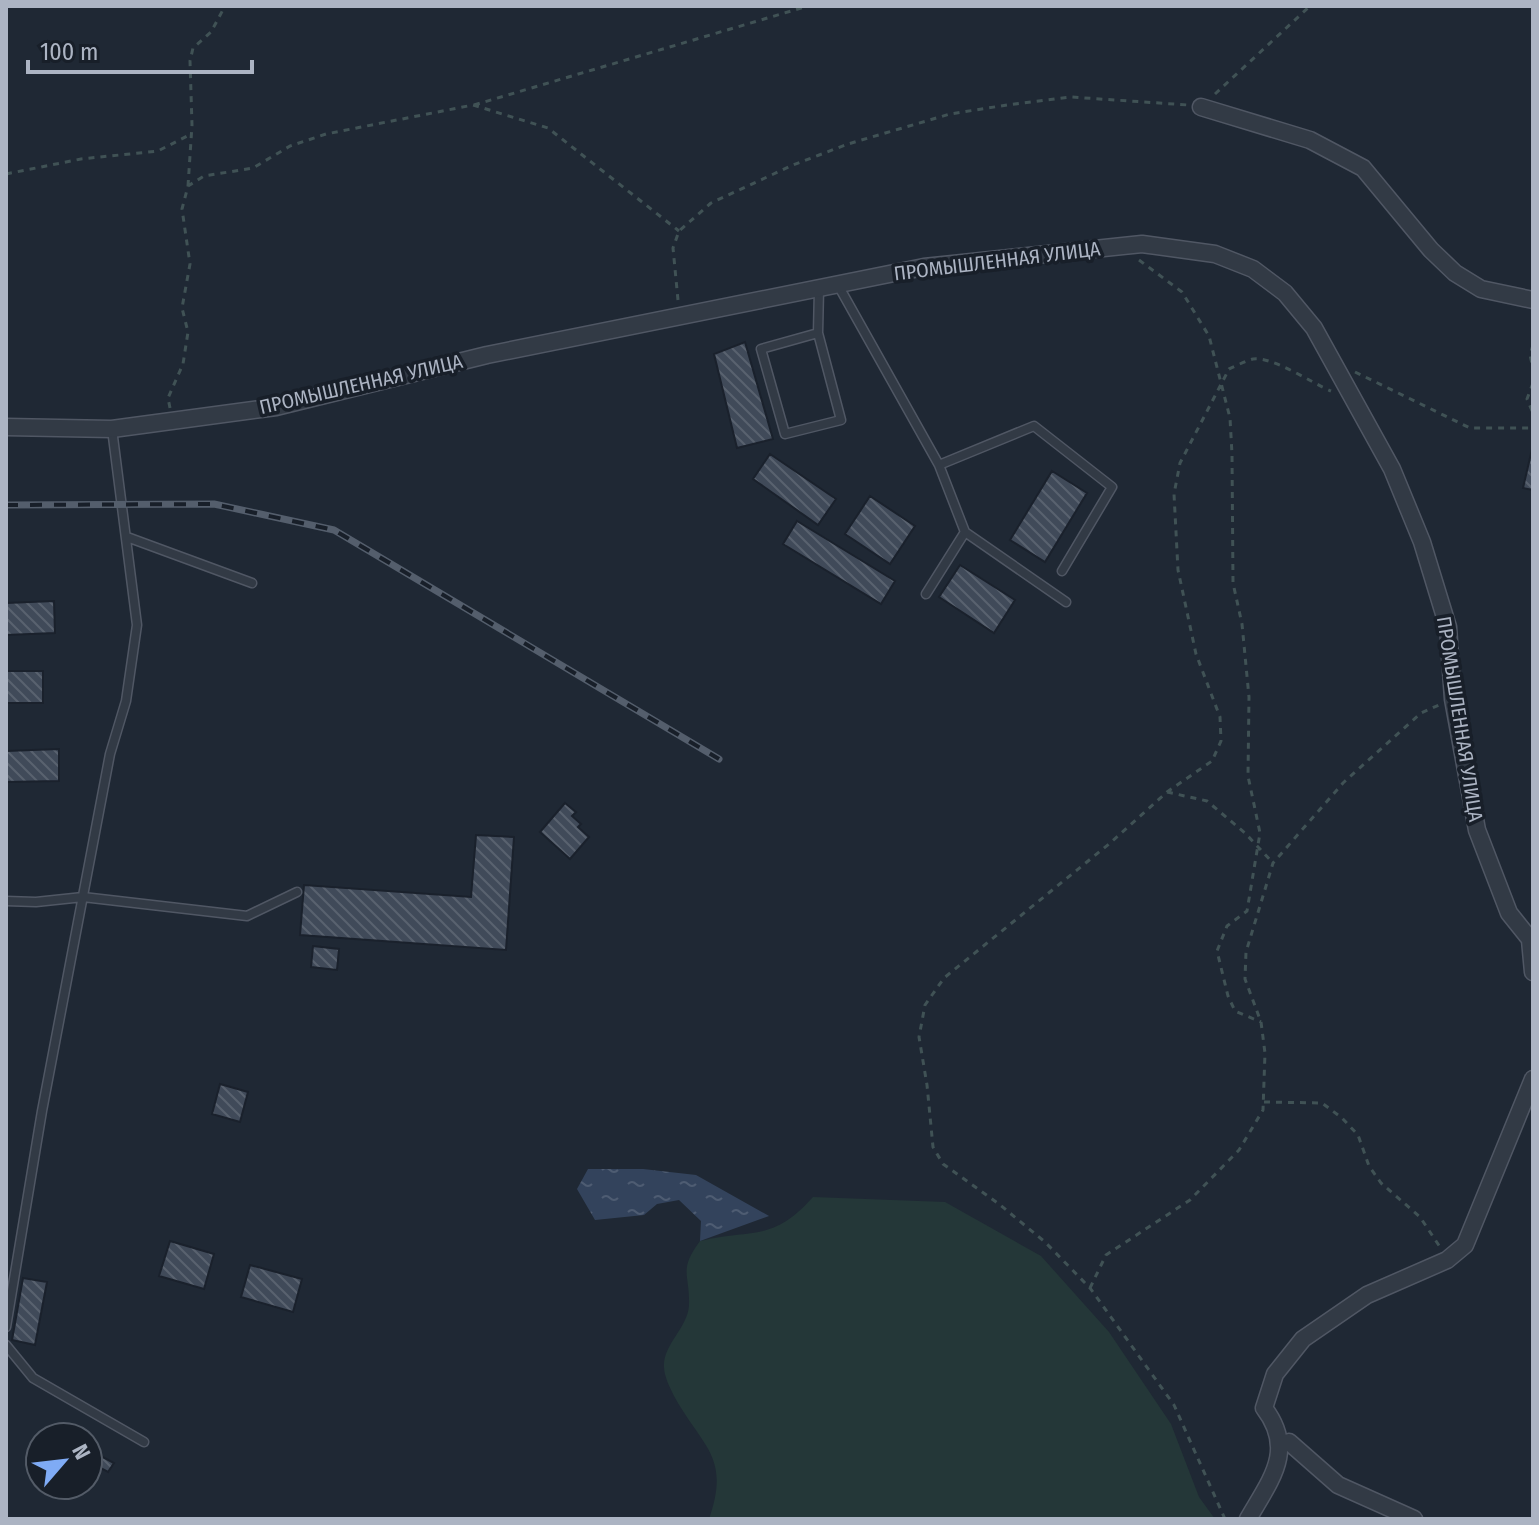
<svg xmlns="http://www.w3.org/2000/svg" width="1539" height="1525" viewBox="0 0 1539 1525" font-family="'Fira Sans Condensed',sans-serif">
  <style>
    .grass { fill: #243738 }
    .water { fill: url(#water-ripples) }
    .building { fill: url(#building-back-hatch); stroke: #1a212c; stroke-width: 2 }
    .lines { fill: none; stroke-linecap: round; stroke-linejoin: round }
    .service-casing { stroke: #505764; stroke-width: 11 }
    .minor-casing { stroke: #505764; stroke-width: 19 }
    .path { stroke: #405255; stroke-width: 3; stroke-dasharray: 6 6; stroke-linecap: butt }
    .service { stroke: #323a45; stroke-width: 8 }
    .minor { stroke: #323a45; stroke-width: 16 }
    .rail-casing { stroke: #545e6c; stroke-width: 7 }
    .rail { stroke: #181f29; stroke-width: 4; stroke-dasharray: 12; stroke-linecap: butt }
    .labels { text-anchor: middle; stroke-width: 7; stroke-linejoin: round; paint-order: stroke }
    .street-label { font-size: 20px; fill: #acb4c3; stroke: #181f29 }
  </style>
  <defs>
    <pattern id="water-ripples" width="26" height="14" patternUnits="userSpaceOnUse" patternTransform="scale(2)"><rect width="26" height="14" fill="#33435c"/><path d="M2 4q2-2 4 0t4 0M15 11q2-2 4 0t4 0" fill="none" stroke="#4e5c72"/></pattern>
    <pattern id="building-back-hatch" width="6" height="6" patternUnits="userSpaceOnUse" patternTransform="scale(2)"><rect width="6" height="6" fill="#404a59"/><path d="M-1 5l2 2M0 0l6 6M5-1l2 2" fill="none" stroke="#59626f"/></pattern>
  </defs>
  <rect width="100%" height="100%" fill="#1f2834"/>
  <path class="grass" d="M813,1197L945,1202L1041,1256L1109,1332L1171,1424L1199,1497L1215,1519H709C731,1456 702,1447 674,1396C670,1388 664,1376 664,1367C663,1344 688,1328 689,1305C690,1273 678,1271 700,1241C753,1228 772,1243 813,1197Z"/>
  <path class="water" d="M588,1169H643L696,1175L769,1216L700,1241L701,1221L679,1200L657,1204L644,1215L595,1220L577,1189Z"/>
  <path class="building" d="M745,342L773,439L737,448L714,354Z
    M1533,445V490L1523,488Z
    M770,454L836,499L818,525L753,479Z
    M1052,471L1087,493L1045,562L1010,540Z
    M870,496L915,526L890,564L845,534Z
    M797,521L895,581L881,604L783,544Z
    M960,565L1015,600L994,633L939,597Z
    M54,601L55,633L6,635V603Z
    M6,671H43V703H6Z
    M59,749V781L6,782V751Z
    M565,803L576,812L572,816L581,824L578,827L589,837L570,859L540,832Z
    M476,835L514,837L506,950L300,935L304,885L471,897Z
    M313,946L339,949L337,970L311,967Z
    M220,1084L248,1092L240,1122L212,1114Z
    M170,1241L214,1254L204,1289L159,1276Z
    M250,1265L302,1279L293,1312L241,1297Z
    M23,1278L47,1282L35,1345L12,1340Z
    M99,1455L114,1463L108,1472L93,1464Z"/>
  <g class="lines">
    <g class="service-casing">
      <path id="service" d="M838,285L939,465L965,532L926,594
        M818,333L761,349L785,434L841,420L818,333L819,289
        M939,465L1034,426L1112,487L1062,571
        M965,532L1066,602
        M127,537L252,583
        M6,901L36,902L83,897L247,916L297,892
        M6,1327L42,1111L110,754L126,701L137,625L112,429
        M6,1345L33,1378L144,1442"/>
    </g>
    <g class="minor-casing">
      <path id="minor" d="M1201,107L1310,140L1363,168L1431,250L1455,273L1481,289L1533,300
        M6,427L112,429L276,407L487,355L924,267L1142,244L1215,254L1253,269L1285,293L1314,328L1392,469L1422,542L1448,627L1453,699L1477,830L1509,913L1533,943
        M1530,940L1533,972
        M1289,1442L1338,1485L1414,1519
        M1248,1519C1271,1479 1296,1450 1264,1408L1275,1374L1303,1339L1367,1295L1447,1260L1465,1245L1533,1079"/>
    </g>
    <path class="path" d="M1215,94L1310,6
      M474,105L808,6
      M6,174L81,159L158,151L191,134
      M188,186L192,125L190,61L193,48L211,32L225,6
      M1139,260L1182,292L1209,336L1230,418L1232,454L1233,583L1242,624L1249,697L1248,776L1260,833L1247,911L1227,926L1217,951L1228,996L1235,1011L1261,1022
      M678,300L673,248L679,231L711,203L793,165L848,144L950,114L1007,105L1071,97L1188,105
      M1533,345L1530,355L1533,368
      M1355,372L1470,428H1533
      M1533,383L1527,399L1533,413
      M170,408L168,398L183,364L188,332L182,308L190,264L182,209L188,186L204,176L253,168L290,146L326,134L473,105L548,128L679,231
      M1167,792L1207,801L1245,833L1273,863
      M1264,1102L1322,1103L1342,1118L1358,1135L1369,1166L1381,1183L1420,1217L1440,1247
      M1090,1288L1106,1255L1190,1200L1239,1150L1263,1110L1265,1053L1261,1022L1245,979L1246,952L1273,863L1343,783L1421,713L1439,705
      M1225,1519L1174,1405L1090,1288L1045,1242L999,1204L943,1164L933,1147L927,1085L919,1037L925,1005L944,978L1109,844L1167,792L1212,761L1221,741L1220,717L1196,654L1178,570L1174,494L1180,463L1229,369C1236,366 1245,361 1253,359C1272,356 1312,383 1331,391"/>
    <use href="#service" class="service"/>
    <use href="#minor" class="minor"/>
    <g class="rail-casing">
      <path id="rail" d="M6,505L214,504L334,530L719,759"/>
    </g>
    <use href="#rail" class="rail"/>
  </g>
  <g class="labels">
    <g class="street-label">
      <text transform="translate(997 261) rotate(-7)" y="7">ПРОМЫШЛЕННАЯ УЛИЦА</text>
      <text transform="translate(361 384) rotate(-13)" y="7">ПРОМЫШЛЕННАЯ УЛИЦА</text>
      <text transform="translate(1460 719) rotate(81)" y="7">ПРОМЫШЛЕННАЯ УЛИЦА</text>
    </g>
  </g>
  <rect width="1539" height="1525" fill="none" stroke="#acb4c3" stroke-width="16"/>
  <g transform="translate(64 1461) rotate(62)"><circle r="38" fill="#181f29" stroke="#535b67" stroke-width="2"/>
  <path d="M0-6L14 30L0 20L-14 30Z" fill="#7fabf5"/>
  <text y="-12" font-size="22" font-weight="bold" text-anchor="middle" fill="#acb4c3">N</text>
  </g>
  <path d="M28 60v12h224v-12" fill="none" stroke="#acb4c3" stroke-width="4"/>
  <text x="40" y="60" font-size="24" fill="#acb4c3" stroke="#181f29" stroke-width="6" paint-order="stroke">100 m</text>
</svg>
